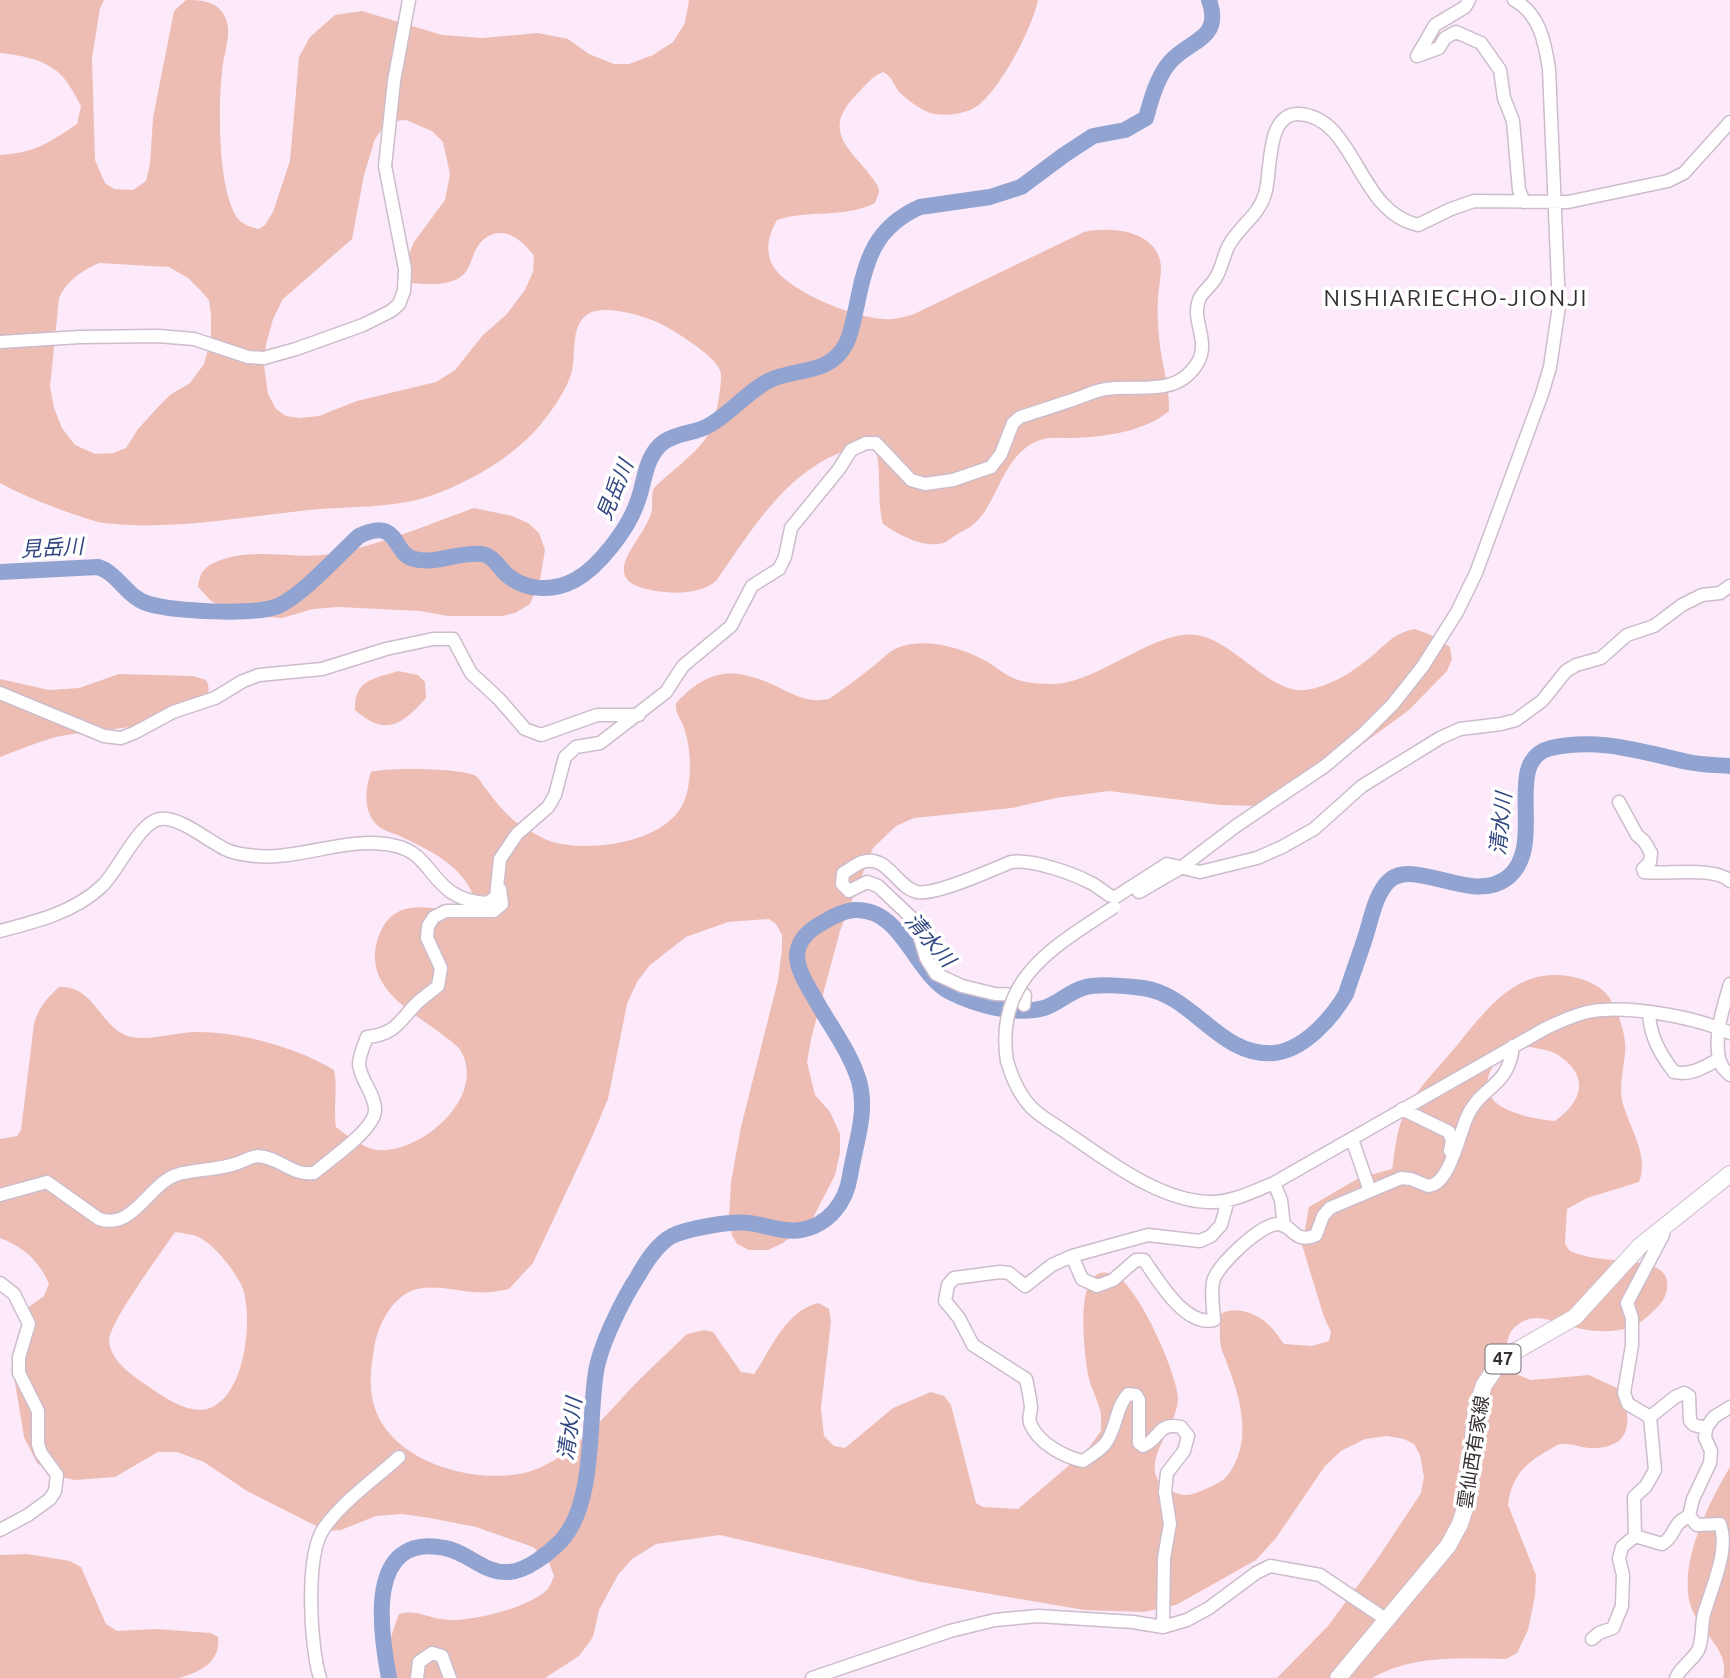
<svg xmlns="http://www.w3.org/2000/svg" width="1730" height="1678" viewBox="0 0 1730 1678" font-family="Ubuntu,'Noto Sans JP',sans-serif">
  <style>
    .green { fill: #edbdb3; fill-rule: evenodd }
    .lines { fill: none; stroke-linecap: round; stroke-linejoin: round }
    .river { stroke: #90a3d1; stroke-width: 16 }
    .minor-casing { stroke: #cdbccb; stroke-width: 15 }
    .major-casing { stroke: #cdbccb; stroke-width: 18 }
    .minor { stroke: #fff; stroke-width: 12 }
    .major { stroke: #fff; stroke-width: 16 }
    .minor-bridge-casing { stroke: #cdbccb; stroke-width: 15; stroke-linecap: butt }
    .minor-bridge { stroke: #fff; stroke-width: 12 }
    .labels { text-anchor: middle; stroke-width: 7; stroke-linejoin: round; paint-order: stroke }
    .shield { fill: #fff; stroke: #726d72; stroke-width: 2 }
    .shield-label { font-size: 18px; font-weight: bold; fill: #362f35 }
    .street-label { font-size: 19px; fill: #362f35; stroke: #fff }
    .water-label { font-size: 21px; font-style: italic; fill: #314680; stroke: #fff }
    .quarter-label { font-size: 23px; letter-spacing: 2px; fill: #362f35; stroke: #fff }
  </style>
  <rect width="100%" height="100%" fill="#fceafa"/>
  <path class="green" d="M0,0H104L100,8L92,58L95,160L105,183L114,189L133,190L146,181L150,164L153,118L174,11L186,0C202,0 219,1 226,19C232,36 223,55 222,72C218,107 218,186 236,216C241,224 250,227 259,229L265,225L273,212L290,161L299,57L310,37L335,15L362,11L442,35L482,38L538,33L568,39L589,54L614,64H629L653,55L673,42L685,23L689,0H1038C1032,29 1003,83 981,103C969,114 947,117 930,113C920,109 907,100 899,92C893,84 892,76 883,72C872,76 865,86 858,93C816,134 856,151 878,186L879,192L875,203C843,219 810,209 777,220C770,232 765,247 771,262C782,290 862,322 891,319C898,319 905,316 912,315L1084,232C1108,227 1149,229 1159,257C1164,269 1158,287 1158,300C1157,312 1158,325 1159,337C1161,363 1170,386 1169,411C1144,432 1104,437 1072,438C1059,438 1047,436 1035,442C1002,458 998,502 975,523C970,528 962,531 956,535C952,537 947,542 943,543C924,549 897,534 883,524C876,499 883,467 874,446C800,449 754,526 716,581C703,592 682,594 665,592C589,584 639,547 651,514C654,506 650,498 654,488C668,474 699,451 707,436C716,420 721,392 721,374C720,358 672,329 657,322C640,315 607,305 590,313C570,322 576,354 572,371C568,389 546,420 533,433C506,461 467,483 430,496C391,509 348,506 309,510C241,517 172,531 103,523C93,521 83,517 73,514C47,505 24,496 0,483V155C34,153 49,143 77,124L81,106C75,95 68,81 59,73C44,59 19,55 0,53ZM406,120L432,131L443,142L450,174L445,200L414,242L404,266L410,283C426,284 450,287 463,275C472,267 472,251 481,242C500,222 522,239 534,256L533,272L525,290L506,315L483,335L455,370L436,382L357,401L319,416L300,418L286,416L276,409L268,394L264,365L266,345L273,319L283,299L352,239L364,175L375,139L383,128L394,121ZM99,263L169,267L188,278L201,291L209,300L211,315V338L204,364L190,383L170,395L159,406L138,429L126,448L113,453L95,454L75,445L62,428L54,408L50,387L59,298C67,280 82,271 99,263Z
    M474,508L512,516L528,523L539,533L545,550L540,580L530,604L515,613L502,616H448L420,611L338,607L313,609L282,618L237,614L211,601L198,587C200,569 208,564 224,559C260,547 299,561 336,553C383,544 429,524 474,508Z
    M1415,629L1431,635L1450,647L1452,659L1447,671L1409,710L1293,795L1256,806L1221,805L1109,791L1056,798L1012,808L914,818L896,826L873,848L856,890L840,931L811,1039L807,1062L815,1095L830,1112L840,1134V1153L835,1175L813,1218L783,1243L768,1250H749L737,1244L732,1235L729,1216L731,1182L741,1127L778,980L782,949V935L776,924L769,919L728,922L686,937L650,965L637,982L627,1004L608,1099L592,1137L533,1263L509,1289C496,1292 485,1293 472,1292C452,1290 427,1283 409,1292C389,1302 377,1328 374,1349C370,1371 368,1395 378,1416C401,1465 479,1485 528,1472C575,1458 608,1411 641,1378C656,1363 672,1349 687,1334L704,1330L713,1332L741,1372L754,1374C772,1348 786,1310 819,1303L829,1309L831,1321L821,1408L824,1436L834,1446L845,1448L893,1408L931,1392L944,1396L951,1405L976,1503L983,1507L1018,1509L1087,1450L1101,1431C1101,1426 1101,1421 1101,1415C1099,1401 1091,1389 1088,1375C1085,1354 1071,1259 1113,1274C1137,1282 1177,1373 1178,1398C1178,1425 1146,1454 1157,1478C1161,1488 1178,1496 1188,1495C1194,1495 1223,1482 1226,1477C1235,1468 1241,1450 1242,1438C1244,1412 1237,1390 1228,1366C1226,1359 1222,1353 1221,1346C1219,1336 1220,1324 1221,1314C1236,1305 1257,1314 1269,1325C1275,1330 1279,1338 1284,1344L1312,1346L1329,1341L1331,1332L1324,1317L1302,1245L1309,1207L1359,1178L1392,1169C1395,1152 1396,1132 1403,1117C1413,1093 1431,1076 1447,1057C1482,1017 1512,964 1573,977C1587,980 1600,985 1609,997C1618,1011 1627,1036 1625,1053C1624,1068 1619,1084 1622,1100C1628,1126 1650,1155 1639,1182L1587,1198L1567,1209L1565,1244L1570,1251C1578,1254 1587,1257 1596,1258C1614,1262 1664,1258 1667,1281C1669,1298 1659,1306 1647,1317C1626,1336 1592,1333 1566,1325C1547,1320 1534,1311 1515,1327C1502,1339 1508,1357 1511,1372L1531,1380L1589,1375L1621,1390C1633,1423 1631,1450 1588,1448C1580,1447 1569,1443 1561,1444C1557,1444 1551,1449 1547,1451C1524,1464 1511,1478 1508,1505L1536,1575L1535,1596L1528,1630L1517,1653L1506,1659C1461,1658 1413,1655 1372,1678H1277L1328,1626L1378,1558L1421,1493L1424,1477L1420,1455L1414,1444L1404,1439L1387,1436L1365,1439L1341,1451L1325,1466L1276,1538L1256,1560L1176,1605L1144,1612L1084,1610L921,1582L720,1535L656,1544L632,1559L618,1575L599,1610L593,1637L579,1656L545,1678H390C386,1655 390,1636 399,1614C415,1609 426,1617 442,1619C467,1624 528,1608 547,1590C550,1587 552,1580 554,1576L548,1560L533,1547L476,1527L430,1518L402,1514L376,1516L341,1530L326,1531L247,1491L204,1462L177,1452H158L115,1477L75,1480L55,1476L37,1463L24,1437L12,1365L30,1306L44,1296L49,1284C39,1261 24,1247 0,1238V1139L17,1136L21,1130L34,1024C39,1007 46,999 59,987C96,985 100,1030 131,1037C152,1041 175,1032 196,1032C237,1031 299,1048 334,1070C338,1088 333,1108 336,1127C346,1135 364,1148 377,1150C420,1154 485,1099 462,1053C459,1046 449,1040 443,1035C420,1017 389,1002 378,974C373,959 374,947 380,933C395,898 428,907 458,913L474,897C462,865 429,850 400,836C393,833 381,830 376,824C363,810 365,788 371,772C385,767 465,768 476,776C480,779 483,786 486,789C495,801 507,816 519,824C531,832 547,842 562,844C600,851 674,840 686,796C692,776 691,748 684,728C681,718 675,714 676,703C709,668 734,666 778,687C796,696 809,703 829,699C845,688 861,676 876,664C882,659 890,651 897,648C924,637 960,647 984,660C994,665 1002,673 1011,677C1022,683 1041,684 1053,684C1098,683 1156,628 1198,635C1235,642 1270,694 1306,690C1326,687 1347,676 1363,663C1382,650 1391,633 1415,629ZM1531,1047C1539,1049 1551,1050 1558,1055C1590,1076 1583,1101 1555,1121C1507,1116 1459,1099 1507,1048ZM175,1232C182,1233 190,1234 196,1236C213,1242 239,1275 244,1292C252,1324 245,1394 210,1408C193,1415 168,1400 155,1391C138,1379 111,1364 109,1341C108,1324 163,1250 175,1232Z
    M398,671L418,675L425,682L426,698C402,725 385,737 355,710C354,680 373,679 398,671Z
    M119,674L193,676L206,680C211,689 208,696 204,706C159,730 105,727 56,737C38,742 18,750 0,757V679L49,690L79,688Z
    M1730,1467V1678H1723C1730,1652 1705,1636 1695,1616C1672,1574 1708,1504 1730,1467Z
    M27,1554L70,1561L81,1567L106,1624L117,1631L155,1629L211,1633L218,1637C221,1663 199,1672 179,1678H0V1555Z"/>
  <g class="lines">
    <path class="river" d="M0,572L98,567C118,573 127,598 149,604C174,611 254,616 278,606C303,595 338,555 359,536C400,516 392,554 414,559C437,565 458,551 482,554C493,556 498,566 506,574C525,591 553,592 575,580C599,567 628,529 637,503C645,483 644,461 660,445C673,433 693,434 708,426C730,414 746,393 768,381C796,367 829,376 846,344C852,332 854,317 857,304C866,259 875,227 920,207L990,197L1021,187L1064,155L1093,136L1125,130L1146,118C1151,100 1157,77 1170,62C1190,39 1223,40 1209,0
      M389,1678C380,1631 365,1532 445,1548C468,1552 484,1574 509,1572C527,1571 549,1553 561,1541C596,1503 588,1420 596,1372C600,1345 623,1299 638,1276C646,1262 657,1244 672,1236C689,1228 730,1221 749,1223C765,1225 784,1233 801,1230C829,1225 846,1202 850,1176C855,1144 868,1113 859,1081C850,1051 829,1025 814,997C807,985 798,971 797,957C797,941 809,930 822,923C830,918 843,911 854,910C902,907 914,973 950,992C975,1005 1016,1016 1044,1008C1057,1004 1069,992 1083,988C1096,983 1129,986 1143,988C1194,995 1219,1057 1274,1053C1304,1050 1332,1018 1346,994C1352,975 1359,957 1365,938C1371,920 1374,899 1386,884C1410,853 1470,906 1507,878C1549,846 1500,760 1551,748C1598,737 1642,752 1688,762C1701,765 1716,765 1730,766"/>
    <g class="minor-casing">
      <path id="minor" d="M1469,0L1465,7L1435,25L1417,56L1439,48L1445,38L1456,32L1481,43L1500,70L1504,98L1513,121L1519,190L1524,202
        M0,342L80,337L158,336L194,339L248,357L264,358L296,349L363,325L391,311L399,304L404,291L405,269L385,166L394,81L409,0
        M0,693L104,736L121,738L134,733L173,712L215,698L243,681L259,675L322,669L386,649L433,639H453L471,673L499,699L525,729L541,735L597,715H639
        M1619,802L1637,835L1644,841L1651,853L1650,862L1643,869L1644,872C1666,875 1714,866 1730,881
        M1139,892L1182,867L1236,826L1325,766L1364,733L1393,704L1423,666L1457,612L1476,573L1542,394L1550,367L1559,306L1549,69C1545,43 1540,14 1514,0
        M0,931C35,922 75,912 102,886C118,871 139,822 160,819C180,816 209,842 227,850C233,853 241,854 248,855C297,863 347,834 396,846C436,855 430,900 487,903L496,897L500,859L517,834L548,807L555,795L565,757L576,747L600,743L666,692L683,666L731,626L752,586L779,569L785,557L791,528L839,469L851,450L866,443H876L911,480L925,484L953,480L991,467L1001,454L1013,423L1020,417C1040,411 1060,404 1081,397C1089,394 1097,390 1106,389C1137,384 1178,398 1198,362C1210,341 1191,320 1199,300C1201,293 1211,286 1215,279C1222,269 1223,256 1229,245C1240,225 1258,217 1265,194C1272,172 1265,113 1299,114C1356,117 1357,212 1418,225L1451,209L1474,201L1568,202L1668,181L1684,173L1730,122
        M1024,1005L1025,995L995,994L962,986L936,974L926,958L915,921L878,886L867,882L849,891L842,884L843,873C849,870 856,864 862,862C888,854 896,887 917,892C935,896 991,870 1011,862C1032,859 1072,873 1091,883C1099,887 1106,894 1114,898L1167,864L1200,872L1257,858L1282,847L1314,829L1362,786L1440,738L1460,729L1501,724L1516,720L1542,701L1566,671L1576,665L1601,658L1627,635L1654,626L1682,605L1702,595L1720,593L1730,586
        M1649,1013C1650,1036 1660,1054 1674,1072C1691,1076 1704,1067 1719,1059L1723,1068L1730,1075
        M1719,1059C1714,1033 1723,1009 1730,984
        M1007,1061C1012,1078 1019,1095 1032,1108C1042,1118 1056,1125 1067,1133C1107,1160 1162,1203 1212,1202C1233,1202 1254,1191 1274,1183L1546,1028C1564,1020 1582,1011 1602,1010C1637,1007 1699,1018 1730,1033
        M1402,1109L1449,1132L1452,1141L1450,1151
        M1352,1139L1370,1191
        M1274,1183L1281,1200L1284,1226
        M0,1195L47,1182L99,1219C134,1231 149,1182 179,1174C199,1169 219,1170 238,1163C244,1161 252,1156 258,1156C279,1157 292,1176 314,1173C329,1160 373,1131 375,1111C376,1095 360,1080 359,1064C359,1056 364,1045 367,1037C395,1034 398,1023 416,1004C423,997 431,992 438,986L441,968L427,938L428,926L434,917L446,911H494L502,904L500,889
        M1072,1256L1082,1279L1097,1286L1113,1280L1136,1260H1144C1158,1280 1185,1327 1214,1320C1213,1308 1211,1294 1213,1282C1216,1266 1260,1225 1277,1224C1294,1224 1293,1245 1316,1235L1323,1216L1330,1208L1401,1178L1411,1179L1428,1186C1449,1186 1459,1135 1467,1117C1480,1086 1509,1088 1513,1046
        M0,1283L14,1294L29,1324L19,1357V1373L38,1411V1444L41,1453L57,1475L55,1491L50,1499L28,1515L0,1530
        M1650,1417L1675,1397L1684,1393L1689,1396L1690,1421L1694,1425L1706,1428
        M1635,1536L1662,1544C1677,1535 1670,1525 1689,1516
        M1163,1627L1164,1558L1170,1524L1165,1492L1167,1473L1184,1451L1188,1436L1181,1427C1156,1422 1161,1439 1143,1446L1139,1443V1400L1136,1395L1128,1394C1115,1408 1117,1429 1105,1444C1099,1451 1090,1456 1083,1461C1064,1457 1038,1443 1030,1423C1028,1417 1031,1413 1031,1407C1030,1398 1028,1388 1026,1379L973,1345L959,1318L945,1301L948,1285L954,1278L1000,1272L1009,1273L1025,1286L1052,1265L1072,1256L1148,1235L1200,1241L1211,1236L1221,1225L1228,1200
        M1592,1639L1599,1633L1613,1628L1622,1606L1623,1575L1619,1559L1622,1547L1635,1536L1634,1497L1646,1486L1655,1470L1650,1417L1628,1404L1624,1393L1632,1345V1318L1627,1303L1663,1235L1664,1225
        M320,1678C310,1646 305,1555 324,1528C343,1501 375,1479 399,1457
        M417,1678L419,1662L432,1653L442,1656L450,1678
        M812,1678L950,1631L995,1620L1038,1616L1133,1622L1163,1627L1187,1620L1209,1608L1256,1573L1270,1566L1320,1575L1387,1620
        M1676,1678C1681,1666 1696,1658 1699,1648C1703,1637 1701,1625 1704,1614C1711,1589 1730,1550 1720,1524L1697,1525L1689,1516L1693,1499L1710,1463L1711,1451L1705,1438L1706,1428L1714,1417L1730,1407"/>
    </g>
    <g class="major-casing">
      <path id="major" d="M1338,1678L1448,1546L1460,1524L1466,1505L1476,1409L1484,1385L1502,1359L1575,1317L1640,1246L1730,1174"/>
    </g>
    <use href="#minor" class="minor"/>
    <use href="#major" class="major"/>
    <g class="minor-bridge-casing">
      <path id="minor-bridge" d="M1007,1061C994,978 1055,946 1114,907"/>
    </g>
    <use href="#minor-bridge" class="minor-bridge"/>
  </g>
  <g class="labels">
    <rect class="shield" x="1485.5" y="1344.5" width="35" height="29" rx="5"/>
    <g class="shield-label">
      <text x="1503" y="1365">47</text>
    </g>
    <g class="street-label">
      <text transform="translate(1473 1452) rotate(-81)" y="7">雲仙西有家線</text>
    </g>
    <g class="water-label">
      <text transform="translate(615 490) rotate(-68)" y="7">見岳川</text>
      <text transform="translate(52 548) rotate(-3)" y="7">見岳川</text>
      <text transform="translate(1501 824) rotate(-84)" y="7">清水川</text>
      <text transform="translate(930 940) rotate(49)" y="7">清水川</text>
      <text transform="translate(570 1429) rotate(-82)" y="7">清水川</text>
    </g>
    <g class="quarter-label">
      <text x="1456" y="306">NISHIARIECHO-JIONJI</text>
    </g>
  </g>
</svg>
